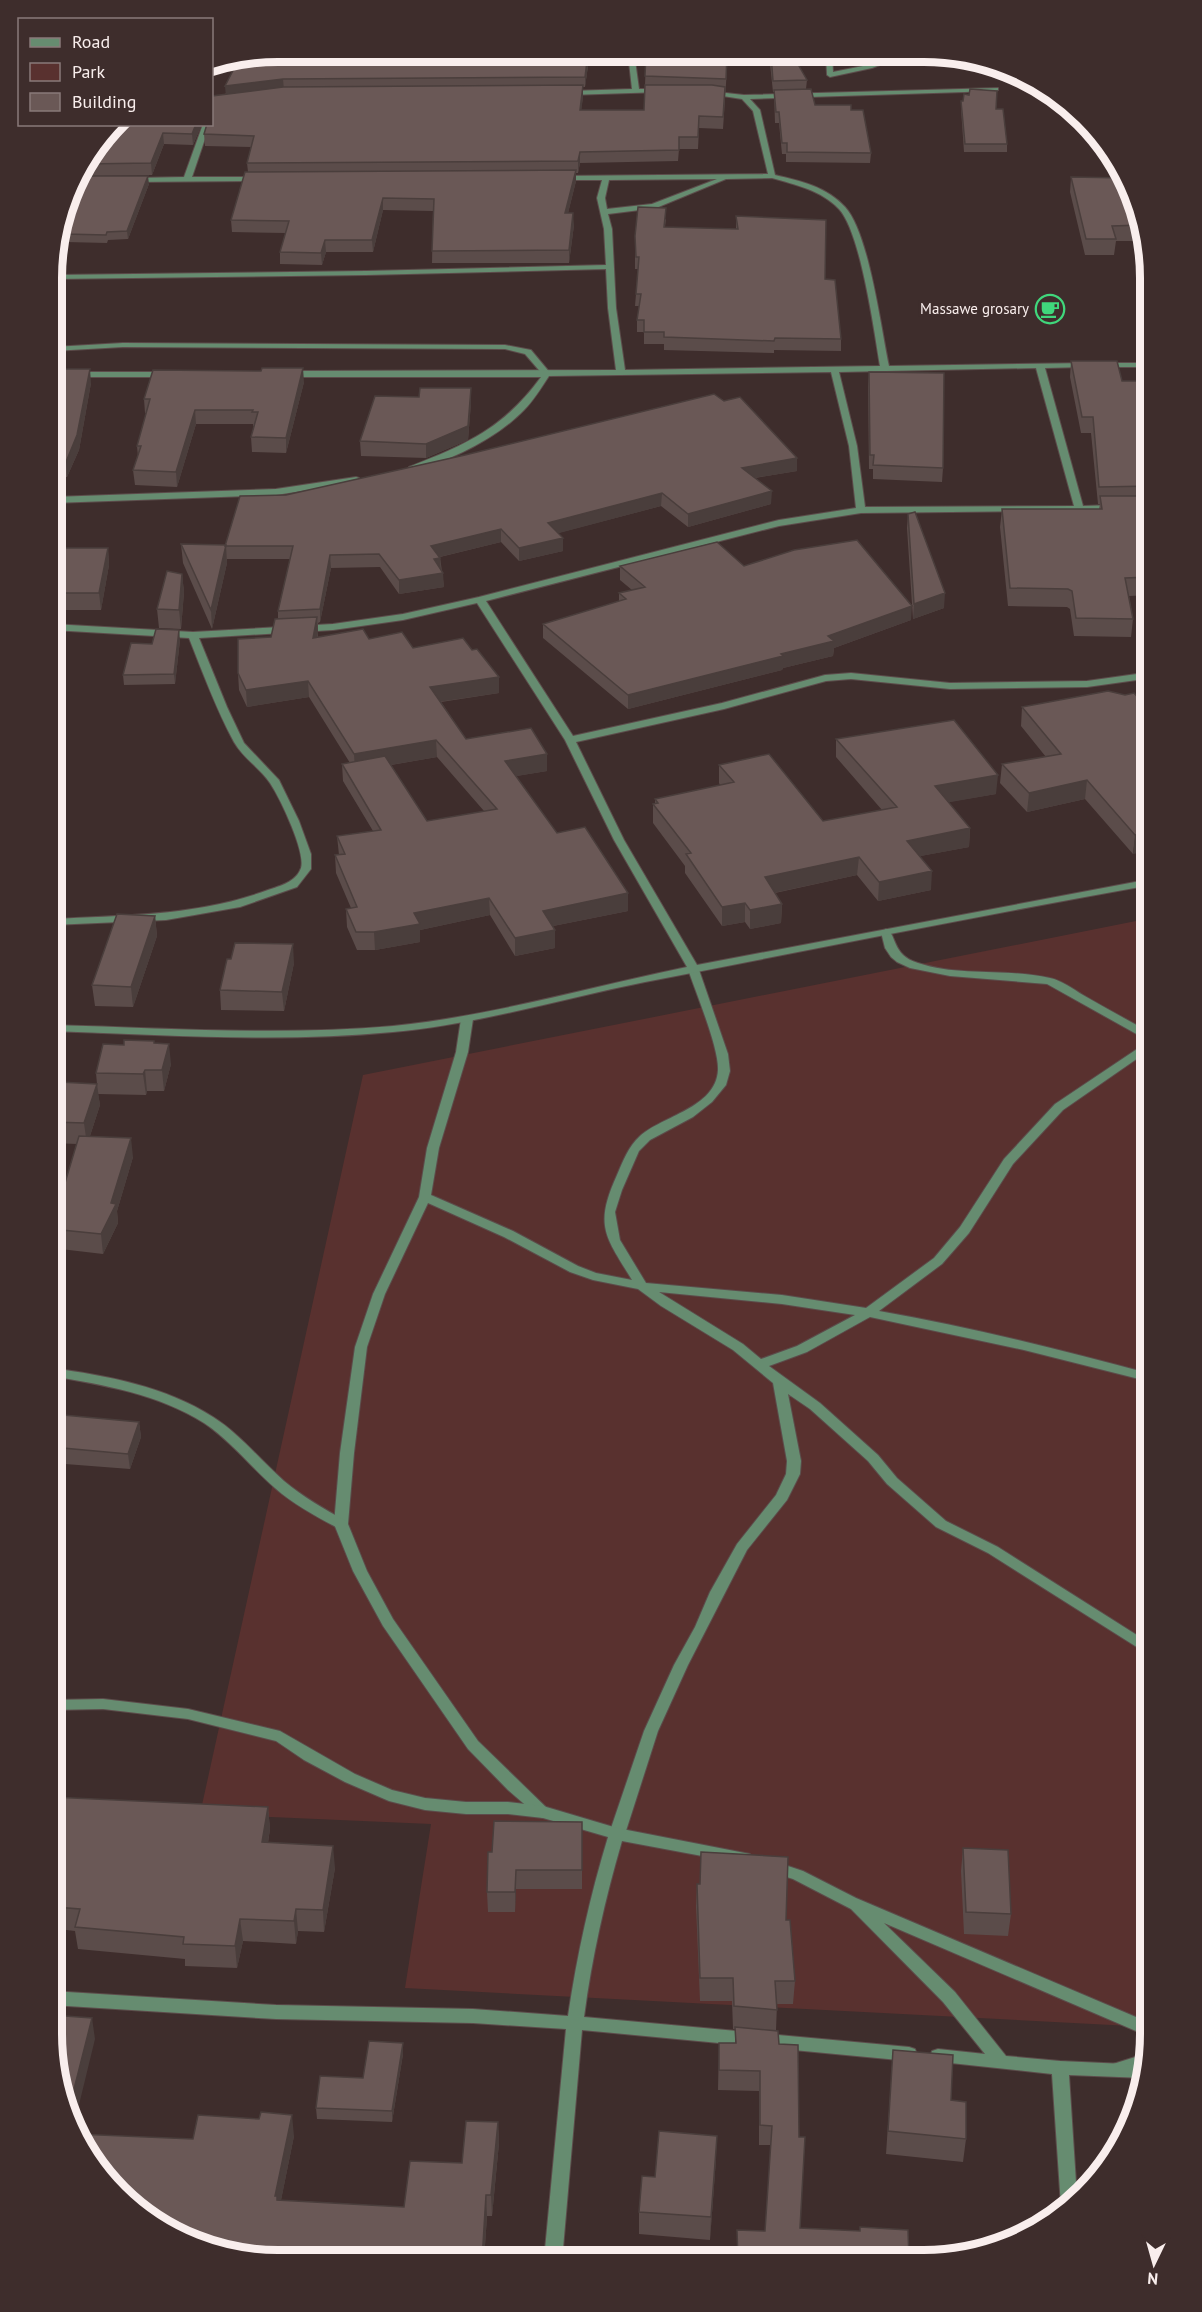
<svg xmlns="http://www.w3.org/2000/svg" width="1202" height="2312" viewBox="0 0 1202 2312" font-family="'PT Sans',sans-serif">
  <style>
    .green { fill: #59312f }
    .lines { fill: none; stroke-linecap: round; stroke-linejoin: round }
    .service-casing { stroke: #5c4c4b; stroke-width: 2 }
    .minor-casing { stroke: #5c4c4b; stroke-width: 2 }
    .service { fill: #668c70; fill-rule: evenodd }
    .minor { fill: #668c70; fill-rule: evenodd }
    .wall { fill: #5b4c4a; fill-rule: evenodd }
    .shaded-wall { fill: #4a3e3c }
    .building { fill: #6a5856; stroke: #4a3e3c; stroke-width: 1.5 }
    .labels { text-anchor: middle; stroke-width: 6; stroke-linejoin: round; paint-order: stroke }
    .far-poi-label { font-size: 15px; fill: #f9eeed; stroke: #3e2d2c; text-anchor: end }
    .rim { fill: none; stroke: #f9eeed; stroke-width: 8 }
  </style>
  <rect width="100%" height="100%" fill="#3e2d2c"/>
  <path class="green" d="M1151,918L1150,2027L405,1988L431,1824L200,1814L363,1075Z"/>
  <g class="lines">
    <g class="service-casing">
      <path id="service" d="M826,54H832L833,72L868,65L897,55H906L872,68L830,77L827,75Z
        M123,343L505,345L531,350L551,374L544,376L525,354L505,349L123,347L53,351V347Z
        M886,929C897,933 891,955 918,963C960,977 1007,968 1050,978C1061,980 1073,989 1083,995C1105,1008 1128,1020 1151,1033V1049L1063,1110L1013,1164L969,1233L942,1264L879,1311C971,1327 1061,1350 1151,1374V1382L1024,1350L870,1317L807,1352L769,1366L820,1403L878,1455L897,1478L946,1521L998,1547L1151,1644V1656L988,1553L936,1527L887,1484L868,1461L810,1409L788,1394L801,1461L800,1474L787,1500L747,1550L688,1665L658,1731L625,1834L622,1838L617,1840L612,1838L609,1834L644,1731L674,1665L695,1627L710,1592L737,1544L776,1495L786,1474L787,1461L773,1383L733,1350L661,1306L638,1289L593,1280L570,1272L504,1237L428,1203L385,1294L367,1347L354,1453L348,1524L367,1571L393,1619L478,1741L551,1812L548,1816L543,1818L538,1816L508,1790L468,1749L383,1626L353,1571L334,1524L340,1453L355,1347L373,1294L419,1197L427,1148L456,1052L461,1019L467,1016L473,1019L468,1052L439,1148L431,1195L513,1231L578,1266L596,1273L632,1280C605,1236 594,1226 617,1175C623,1161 628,1147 640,1136C662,1116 716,1108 718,1070C719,1048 696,993 688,969L694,966L698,967L728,1054L730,1071L726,1085L712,1102L693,1117L650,1140L639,1151L622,1190L615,1212L620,1240L646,1283L782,1295L866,1308L934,1258L960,1227L1004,1159L1055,1104L1149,1041L1047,984L950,976L910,968L897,962L891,957L885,948L881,932ZM659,1292L782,1304L855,1315L797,1346L761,1359L743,1344Z
        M1148,2053L1150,2054L1146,2067L1119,2076L1113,2074L1111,2069L1113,2064Z"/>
    </g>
    <g class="minor-casing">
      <path id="minor" d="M628,53H634L639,89H660L662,90V92L569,95L565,93L569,91L632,89Z
        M998,88V90L996,91L750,99L760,110L775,175C801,181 827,187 845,207C869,233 881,329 889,366L1089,363L1090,365L1086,367L1045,368L1083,506L1114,505L1117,506V510L861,513L779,526L486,601L573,736L722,703L825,675L851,673L950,683L1087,681L1151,672V678L1087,687L950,689L851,679L826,681L724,709L576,742L624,840L697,965L1151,879V885C982,915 814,949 645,982C561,999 479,1024 393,1032C280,1043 165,1035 52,1031V1025C165,1028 280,1036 393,1026C492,1016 590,987 687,967L614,840L565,740L477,603L403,620L333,630L199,638L227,707L244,743L279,780L299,821L311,854V869L297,887L240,907L166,920L52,925V919C126,915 198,916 268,890C280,886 296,882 301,868C306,852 280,798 270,783C260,768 243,758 234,742C216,709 203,673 189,638L52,630V624L193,632L333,624L403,614L479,597L779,520L856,508L849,446L831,372L549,376C541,388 534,400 524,410C496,439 451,460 412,472L408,469L409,467C467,444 503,429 541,377H288L284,374L288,371L616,370L608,308L606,269L366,275L53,279V275L366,271L606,265L604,229L597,198L602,180H559L555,178L556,176L768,174L753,111L742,99L710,94L706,92L708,91L744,95ZM772,178C796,185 821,190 839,209C861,233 874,331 880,366L625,370L616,308L612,229L608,214L656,208L726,179ZM717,179L652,204L607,209L605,198L609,180ZM1036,368L1074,506L865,507L857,446L839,372Z
        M203,124H210L192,177H260V181L130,182V178H133L184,177Z
        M74,178H98L102,180L98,182H83L57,263L53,265V251L76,182H73Z
        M1101,363H1151V367H1104L1100,365Z
        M169,372V376L166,377H53V372Z
        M356,477L359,478V482L276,495L53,503V497L276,489Z
        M52,1368C107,1376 165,1386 213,1417C240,1434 260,1460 284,1481C303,1497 324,1509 346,1521L348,1524L346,1527H336C315,1516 293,1504 275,1488C251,1467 231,1441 204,1423C158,1394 104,1385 52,1376Z
        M103,1699L188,1709L280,1731L355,1774L392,1790L425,1798L466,1802H508L543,1806L617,1828L750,1854L753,1858L750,1862L745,1864L622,1841C605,1899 592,1957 584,2017L909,2047L915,2049L917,2054L915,2059L909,2061L582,2030L562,2260H544L566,2029L473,2023L276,2019L51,2005V1991L276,2005L473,2009L568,2016C577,1955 590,1896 608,1837L543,1818L508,1814H466L425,1810L389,1801L345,1782L304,1760L276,1741L188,1719L103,1709L51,1710V1700Z
        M773,1861L803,1871L856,1898L1150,2023V2037L884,1923L955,1992L1006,2056L1060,2061L1147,2065L1144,2078L1069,2075L1077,2198L1063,2211L1061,2206L1052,2074L932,2061L930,2056L932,2051L938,2049L985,2054L943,2002L851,1909L793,1879L768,1871L765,1867L768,1863Z"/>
    </g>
    <use href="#service" class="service"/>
    <use href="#minor" class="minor"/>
  </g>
  <path class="wall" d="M277,51L627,53V60L589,59L585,87H583V97L581,110H644L646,60H637L636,53L728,54L723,129L699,128L698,149H679L678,161L580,163L578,173H576V181L568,213L574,225L569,263H432L433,211L383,210L373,252H326L322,265L280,264V252L286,233L232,232L231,220L248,172L247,163L251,147L205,146L204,134L225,94Z
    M769,54H792L807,80L806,89L815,105L851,110L871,153L870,163L786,162V154H782L779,123H775L774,92H773Z
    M961,101L996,109L1007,144V152H964L961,109Z
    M115,124H202L193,145L164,144L152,175L89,176L149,184L128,239L108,240L107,243L66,242L65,234L84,176H75Z
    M1071,177L1139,205L1145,241H1116L1114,255H1085L1070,192Z
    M736,216L825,279L841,339V351L774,350V353L664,350V344H644V332H637V320L639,306H635L636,294L638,269H635V236L666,219L665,227L736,229Z
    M1071,361L1122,381H1151V428H1143L1151,486L1149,496H1151V595L1129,596L1133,619L1131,637L1074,636L1070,609L1067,607L1008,606L1000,527L1002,509H1099L1100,504H1098L1091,433H1081L1070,377Z
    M53,369L91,383L79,450L67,477H53Z
    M869,372L943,468L942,482L873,479V469H869L868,386Z
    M304,382L286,453L252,452L251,437L254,426H253V424H196L177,487L135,485L133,470L138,457L137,446L146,413H145L144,399Z
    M471,403L468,440L426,458L361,456L360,441Z
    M797,458V471L755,478L771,504L688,527L661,506L558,533L563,551L519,561L501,542L440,557L444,587L399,594L380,567L331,568L320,622L318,623V637L369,639L413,648L499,693L441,702L466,739L547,771L516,776L557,833L628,893V911L553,926L555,948L515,956L490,915L420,930V942L375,950H357L347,927L346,909L351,908L336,873L335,855H339L337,836L373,831L343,781L342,764L350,763L309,697L247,707L239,690L238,673L271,637L278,619V611L290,559H227V563L212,629L183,563L181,544L225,545L286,495ZM437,757L484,811L427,821L391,765Z
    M908,514L944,608L913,619L907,528Z
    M108,548L109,565L101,610H53V569Z
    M620,566H744L911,620L834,648L833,656L783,668L782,670L628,709L543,638V624L619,601V593L632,590L620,580Z
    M182,574L184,592L181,629L159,628L157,609Z
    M52,637H60L62,654L57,685H52Z
    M180,640L175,684L124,685L123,675L152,644Z
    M1022,707L1151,712L1133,854L1085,799L1027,812L1000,783L1002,764L1046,757L1021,726Z
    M836,739L996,794L948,802L970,828L969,847L920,856L931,890L878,901L857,875L775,893L782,904L781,923L750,929L745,922L722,926L685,873V866L653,823V804H655V799L720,785L719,783V765L823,821L882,810L836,757Z
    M155,916L157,936L133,1007L95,1006L92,985Z
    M294,963L284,1011L221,1010L220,990Z
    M155,1043L171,1064L164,1091H147L146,1095L98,1094L100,1105L90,1136L133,1157L117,1211L118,1223L103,1254L52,1248V1182L65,1183L77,1144L52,1143V1101L97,1084L96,1073L124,1045Z
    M52,1414L139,1422L141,1437L130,1469L52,1463Z
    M51,1797L268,1807L270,1829L268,1843L335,1868L324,1932L298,1931L296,1944L243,1941L237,1968L185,1966V1959L78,1949L75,1931L58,1929L56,1914H51Z
    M582,1822V1889H516L515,1912H488L487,1892L492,1852Z
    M963,1848L1011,1914L1008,1936L964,1934L961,1871Z
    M697,1884L786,1920L795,1981L793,2004H777L776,2030L779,2044L800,2228L909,2261L737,2260V2230L765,2231L771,2145H759V2091L718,2090L719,2043H735V2029H733L732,2001H700L696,1906Z
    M403,2043V2054L392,2122L317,2119L316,2108L363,2078Z
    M893,2050L951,2100L966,2139L963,2162L886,2154Z
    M498,2122L499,2143L492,2216H487L484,2260L247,2259L178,2238L128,2205L193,2139L294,2136L281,2200L404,2207L462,2163Z
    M1122,2130H1129L1119,2147Z
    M716,2158L710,2240L639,2234V2212L655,2177Z"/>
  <path class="shaded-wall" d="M588,53L589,59L585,87V77Z
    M283,79L284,90L226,97L225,86Z
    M583,85V97L580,122V110Z
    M196,124H202L193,145L192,134Z
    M163,133L164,144L152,175L151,163Z
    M580,152V163L578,173V161Z
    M576,170V181L565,225V213Z
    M148,176L149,184L128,239L127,231Z
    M383,198V210L373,252L372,240Z
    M573,213L574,225L569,263V250Z
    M325,240L326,252L322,265L321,253Z
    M303,368L304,382L286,453V438Z
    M90,369L91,383L79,450L67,477L66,462Z
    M471,388V403L468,440L426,458V444Z
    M195,410L196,424L177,487L176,472Z
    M797,458V471L741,480L742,468Z
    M772,491L771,504L688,527V514Z
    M662,493L661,506L548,536V523Z
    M501,529V542L431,559V546Z
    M563,538V551L519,561V548Z
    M226,545L227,563L212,629L211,610Z
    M108,548L109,565L101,610L99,593Z
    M330,555L331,568L320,622V609Z
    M440,558L441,571L434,559Z
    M443,573L444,587L399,594V580Z
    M182,574L184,592L181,629L179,610Z
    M945,593L944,608L913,619L914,604Z
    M912,606L911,620L834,648L833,656L783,668L782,670L628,709V695L828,636Z
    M317,617L318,633L314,655L313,638Z
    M179,630L180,640L175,684L174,674Z
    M60,637L62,654L57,685L55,668Z
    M499,677V693L431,703L430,687Z
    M308,681L309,697L247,707L246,690Z
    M436,740L437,757L355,771L354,754Z
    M547,754V771L505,778V761Z
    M998,775L996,794L934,805L935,786Z
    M1087,780L1085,799L1027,812L1029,793Z
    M970,828L969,847L905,859L907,841Z
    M1151,832V851L1133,854L1135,835Z
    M859,857L857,875L764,895L765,877Z
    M932,871L931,890L878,901L879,882Z
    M628,893V911L543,928V911Z
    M489,898L490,915L420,930V942L375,950L374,932L414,913Z
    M745,903V922L722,926V907Z
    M782,904L781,923L750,929V910Z
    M155,916L157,936L133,1007L131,987Z
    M56,926L59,947L52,970V941Z
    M555,930V948L515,956V938Z
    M293,944L294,963L284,1011L282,992Z
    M169,1044L171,1064L164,1091L162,1070Z
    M145,1070L147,1091L146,1095L143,1074Z
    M97,1084L100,1105L87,1145L84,1123Z
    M131,1138L133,1157L117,1211L118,1223L103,1254L101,1234Z
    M139,1422L141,1437L130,1469L128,1454Z
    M268,1807L270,1829L264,1865L262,1842Z
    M333,1846L335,1868L324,1932L323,1910Z
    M516,1870V1889L515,1912V1892Z
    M296,1909L298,1931L296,1944L294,1921Z
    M240,1919L243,1941L237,1968L235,1946Z
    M92,2018L95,2039L77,2113V2118L75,2131L69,2120L72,2097Z
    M403,2043V2054L392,2122V2111Z
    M292,2115L294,2136L279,2210L275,2196Z
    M498,2122L499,2143L492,2216L491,2195Z
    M717,2136L716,2158L710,2240L711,2217Z
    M486,2195L487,2216L484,2260H482Z"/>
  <path class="building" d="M277,51L588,53L585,77L283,79L225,86L239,59Z
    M646,53L727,54L726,79L645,76Z
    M771,54H792L807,80L773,81Z
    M583,85L580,110H644L645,85H712L725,87L723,117L699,116L698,137H679V150L580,152L578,161L247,163L254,136L204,134L207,124H212V96L283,87Z
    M811,89L815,105H851V110H863L871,153L787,152V143H782L779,112H776L774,90Z
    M970,89L997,91L996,109H1003L1007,144H965L961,101H963L964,94L969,95Z
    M115,124H196L192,134L163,133L151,163L84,164Z
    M576,170L565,213H573L569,250L432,251L434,199L383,198L372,240H325L321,253L280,252L289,221L231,220L245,172Z
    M84,176H148L127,231L107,232L106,235L65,234Z
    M1071,177L1126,178L1139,205L1142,225L1112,226L1116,239H1086Z
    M638,207L666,208L664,227L738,229L736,216L826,220L825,279L835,280L841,339L775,338L774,341L664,337V332H644V320H637L641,294H636L639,257H636L635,236Z
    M1071,361H1117L1122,381H1151V411H1141L1151,486L1099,487L1093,417H1082Z
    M262,368H303L286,438L251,437L258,412H252L253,410H195L176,472L133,470L141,446H137L150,399H144L153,370L261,371Z
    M53,369H90L77,435L66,462H53Z
    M869,372L944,373L943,468L873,465L874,455H870Z
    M420,388H471L468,426L426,444L360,441L375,396L419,397Z
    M714,394L724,401L740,397L797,458L742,468L772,491L688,514L662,493L548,523L563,538L519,548L501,529L431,546L440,558L434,559L443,573L399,580L379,554L330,555L320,609L278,611L293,546H225L240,496L286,495L465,455Z
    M1100,496H1151V577L1125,578L1133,619L1076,618L1072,591L1068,589L1010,588L1002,509H1102Z
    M915,512L945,593L914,604L908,514Z
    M857,540L912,606L828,636L834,641L781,654L783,656L628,695L543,624L626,599L619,593L645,587L620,566L717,542L744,566L794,550Z
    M181,544L226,545L211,610Z
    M58,548H108L99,593H53V569Z
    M167,571L182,574L179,610L157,609Z
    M317,617L313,638L363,629L369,639L402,632L413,648L463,638L472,650L477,649L499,677L430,687L466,739L531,728L547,754L505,761L557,833L585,827L628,893L543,911L555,930L515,938L489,898L414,913L420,924L374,932H356L346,909L357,907L335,855L345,854L337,836L381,830L342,764L385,756L427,821L497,809L436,740L354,754L308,681L246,690L238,673V639L271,637L275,619Z
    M156,629L179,630L174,674L123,675L131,643L152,644Z
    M52,637H60L55,668H52Z
    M1108,691L1125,695L1134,693L1151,712V832L1135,835L1087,780L1029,793L1002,764L1061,754L1022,707Z
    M954,720L998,775L935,786L970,828L907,841L932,871L879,882L859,857L765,877L782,904L750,910L745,903L722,907L686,854L691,853L653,804L658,803L655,799L734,782L719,765L769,754L823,821L897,807L836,739Z
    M117,914L155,916L131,987L92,985Z
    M52,926H56L52,941Z
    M235,943L293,944L282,992L220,990L227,959H231Z
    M124,1040L154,1041V1043L169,1044L162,1070H145L143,1074L96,1073L103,1044L124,1045Z
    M59,1082L97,1084L84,1123L52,1122V1101Z
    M79,1136L131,1138L111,1203L116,1204L101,1234L52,1229V1182L65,1183Z
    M52,1414L139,1422L128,1454L52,1447Z
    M51,1797L268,1807L262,1842L333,1846L323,1910L296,1909L294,1921L240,1919L235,1946L183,1944L184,1937L75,1927L80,1909L55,1907L60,1893L51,1892Z
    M494,1821L582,1822V1870H516L515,1892H487L488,1852H492Z
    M963,1848L1008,1850L1011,1914L966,1912Z
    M701,1852L788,1857L786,1920H790L795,1981H775L777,2010L734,2006L733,1978H700L697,1884H700Z
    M51,2015L92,2018L72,2097H74L69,2120L63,2107L51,2035Z
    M735,2027L778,2031L779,2044L798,2045L799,2137H805L800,2228L860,2231V2227L908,2230L909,2261L738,2260L737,2230L765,2231L772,2126L760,2125V2071L719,2070V2043H736Z
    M369,2041L403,2043L392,2111L316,2108L320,2076L363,2078Z
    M893,2050L953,2055L951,2100L966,2102V2139L888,2131Z
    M261,2112L292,2115L275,2196H277V2200L404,2207L410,2161L462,2163L466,2121L498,2122L491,2195H486L482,2260L247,2259L178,2238L174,2235L175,2226L169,2225L170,2220L149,2219L128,2205L89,2161L76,2134L193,2139L198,2115L259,2119Z
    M1122,2130H1129L1122,2141Z
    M659,2131L717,2136L711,2217L639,2212L642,2176L655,2177Z"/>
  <defs>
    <g id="cafe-ring" transform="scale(1.5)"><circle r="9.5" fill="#3e2d2c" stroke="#40d77c" stroke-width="1.5"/><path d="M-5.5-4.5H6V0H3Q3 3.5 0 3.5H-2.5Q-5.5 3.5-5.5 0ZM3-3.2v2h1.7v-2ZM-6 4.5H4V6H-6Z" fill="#40d77c"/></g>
  </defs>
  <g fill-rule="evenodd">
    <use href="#cafe-ring" x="1050" y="309"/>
  </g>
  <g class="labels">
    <g class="far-poi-label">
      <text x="1029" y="314">Massawe grosary</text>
    </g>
  </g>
  <path d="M0 0H1202V2312H0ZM278 62H924A216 216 0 0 1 1140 278V2034A216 216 0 0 1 924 2250H278A216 216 0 0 1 62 2034V278A216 216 0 0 1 278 62Z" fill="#3e2d2c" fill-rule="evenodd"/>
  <path class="rim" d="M278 62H924A216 216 0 0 1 1140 278V2034A216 216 0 0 1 924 2250H278A216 216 0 0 1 62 2034V278A216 216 0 0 1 278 62Z"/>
  <rect x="18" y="18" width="195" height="108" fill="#3e2d2c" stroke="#897a79" stroke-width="1.5"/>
  <rect x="30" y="38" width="30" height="9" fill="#668c70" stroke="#897a79" stroke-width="1.5"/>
  <text x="72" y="48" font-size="18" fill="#f9eeed">Road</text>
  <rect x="30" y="63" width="30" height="18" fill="#59312f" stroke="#897a79" stroke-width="1.5"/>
  <text x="72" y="78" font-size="18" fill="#f9eeed">Park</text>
  <rect x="30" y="93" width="30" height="18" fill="#6a5856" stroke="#897a79" stroke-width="1.5"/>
  <text x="72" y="108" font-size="18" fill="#f9eeed">Building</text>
  <g transform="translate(1154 2264) rotate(185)" stroke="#3e2d2c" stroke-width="4.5" paint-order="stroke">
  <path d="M0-4.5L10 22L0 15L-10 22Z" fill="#f9eeed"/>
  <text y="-9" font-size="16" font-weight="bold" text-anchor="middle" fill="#f9eeed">N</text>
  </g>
</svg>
